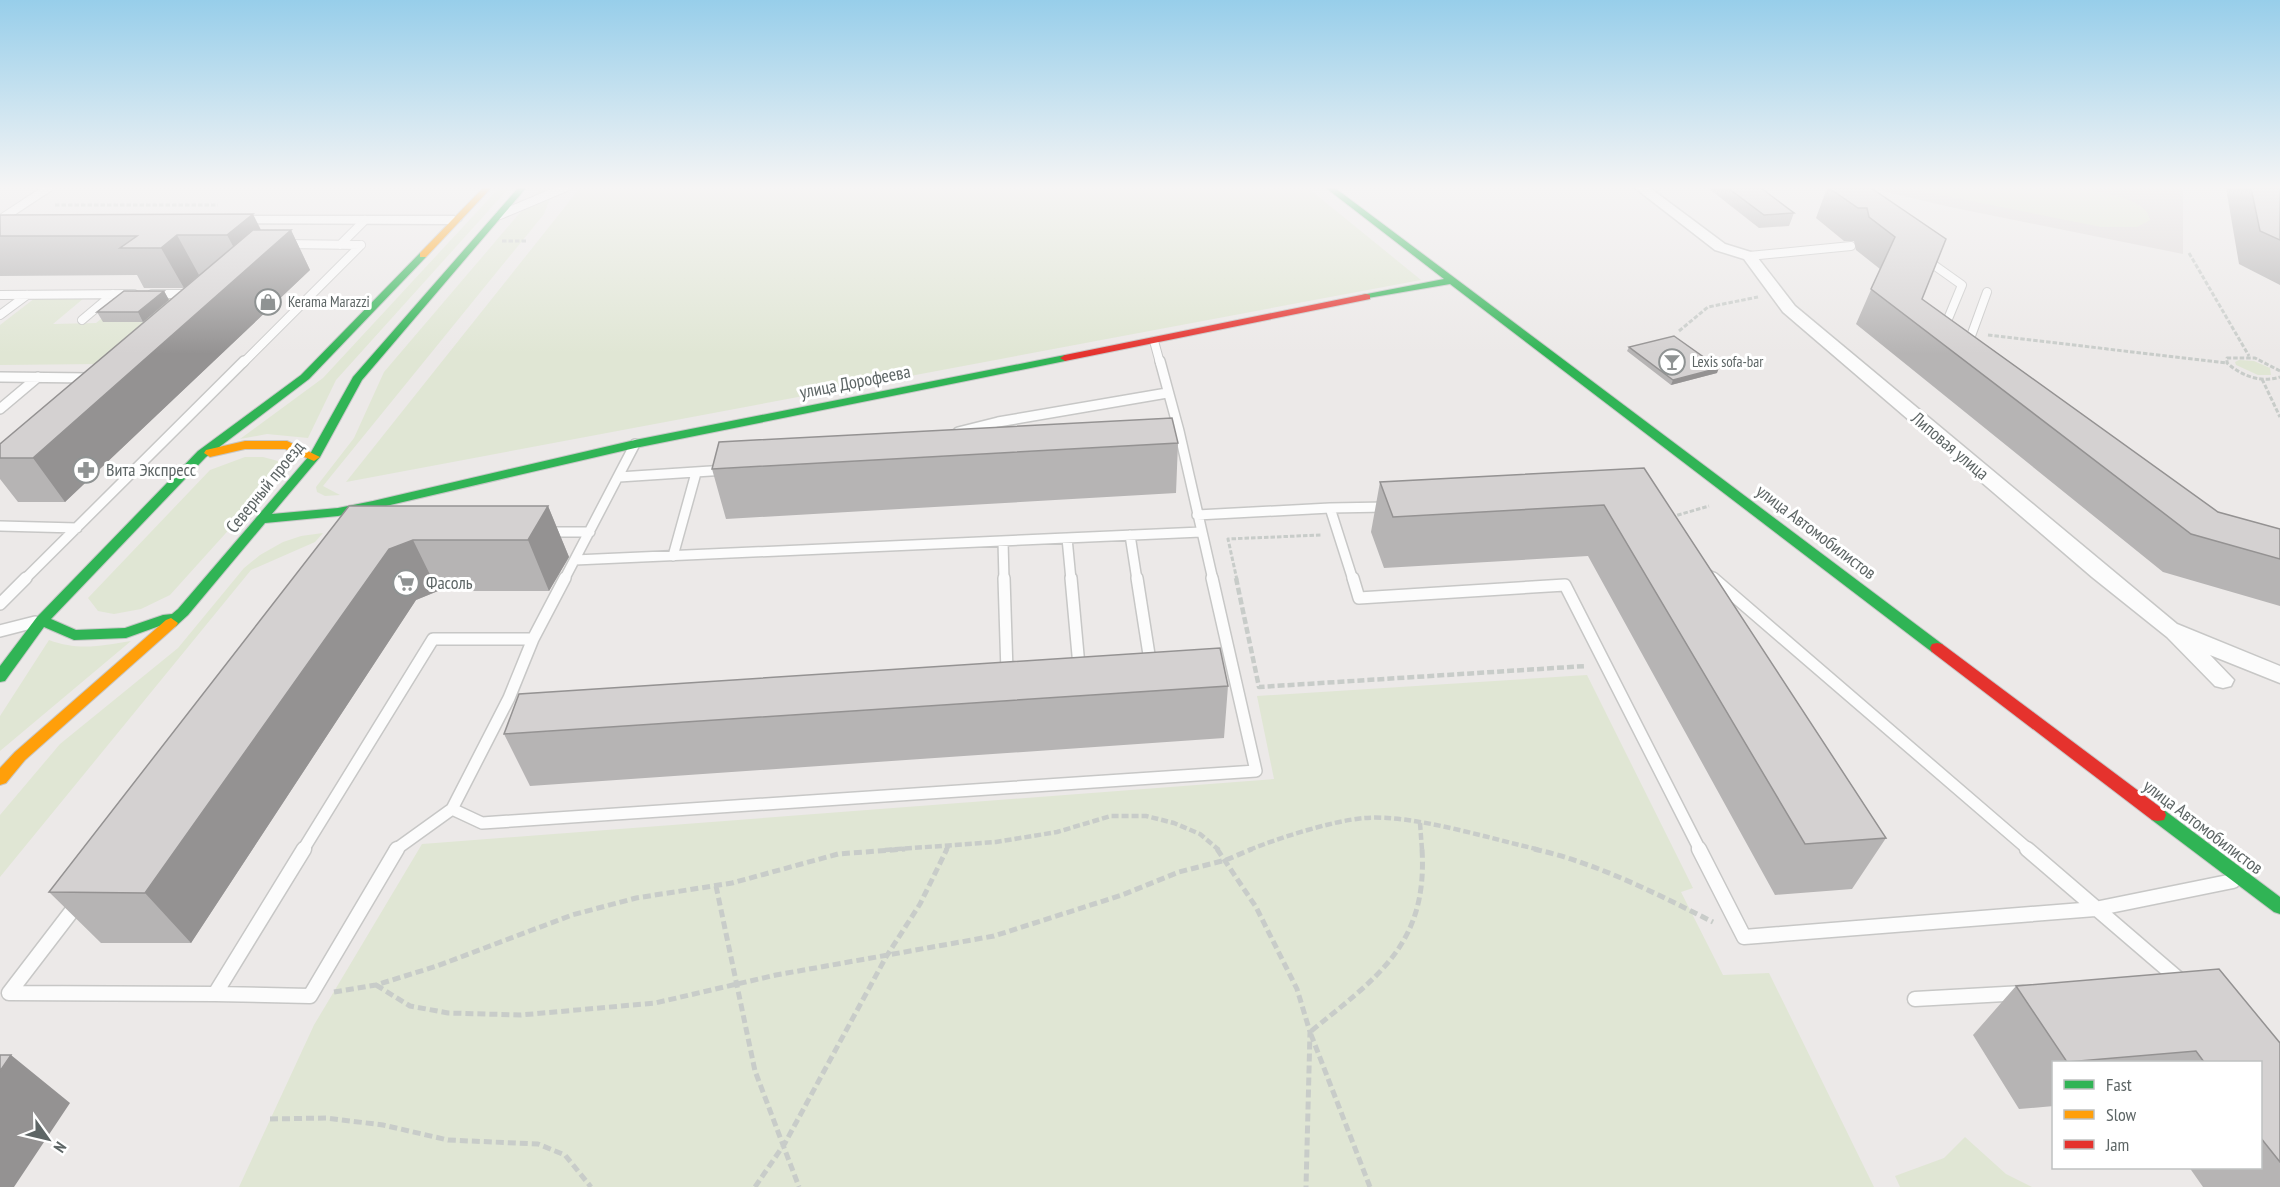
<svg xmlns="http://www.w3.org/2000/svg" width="2280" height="1187" viewBox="0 0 2280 1187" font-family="'PT Sans Narrow',sans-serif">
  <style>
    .education { fill: #ded9d8 }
    .green { fill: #e0e6d4 }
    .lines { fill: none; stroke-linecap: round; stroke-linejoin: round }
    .lane-far3-casing { stroke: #c7c7c6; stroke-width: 10 }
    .lane-far2-casing { stroke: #c7c7c6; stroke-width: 12 }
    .lane-far1-casing { stroke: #c7c7c6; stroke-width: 14 }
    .lane-casing { stroke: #c7c7c6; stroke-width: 17 }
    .street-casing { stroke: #c7c7c6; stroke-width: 3 }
    .fast-casing { stroke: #c7c7c7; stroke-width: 2 }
    .slow-casing { stroke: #c7c7c7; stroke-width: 2 }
    .jam-casing { stroke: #c7c7c7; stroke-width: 2 }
    .path-far2 { stroke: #c8ccc9; stroke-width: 3; stroke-dasharray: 4.5 2; stroke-linecap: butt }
    .path-far1 { stroke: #c8ccc9; stroke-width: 4.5; stroke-dasharray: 7 3; stroke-linecap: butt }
    .path { stroke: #c8ccc9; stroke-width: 5; stroke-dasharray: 8 4; stroke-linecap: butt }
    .lane-far3 { stroke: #fcfcfc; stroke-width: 8 }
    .lane-far2 { stroke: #fcfcfc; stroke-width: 9 }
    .lane-far1 { stroke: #fcfcfc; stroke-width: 11 }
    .lane { stroke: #fcfcfc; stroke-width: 14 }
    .street { fill: #fcfcfc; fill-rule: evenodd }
    .fast { fill: #30b455; fill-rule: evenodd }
    .slow { fill: #ff9f0a; fill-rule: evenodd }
    .jam { fill: #e5322d; fill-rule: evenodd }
    .wall { fill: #b6b4b4 }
    .shaded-wall { fill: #949292 }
    .building { fill: #d4d1d1; stroke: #949292; stroke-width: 1.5 }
    .labels { text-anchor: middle; stroke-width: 6; stroke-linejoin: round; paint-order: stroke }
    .far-poi-label { font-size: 15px; fill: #5d6565; stroke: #fff; text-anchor: start }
    .street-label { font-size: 18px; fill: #5d6565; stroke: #fff }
    .poi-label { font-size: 18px; fill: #5d6565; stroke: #fff; text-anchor: start }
  </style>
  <rect width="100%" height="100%" fill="#ece9e8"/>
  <path class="education" d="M1869,188H2183V254L1950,207Z"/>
  <path class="green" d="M499,188H509L336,380L308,438L267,434L240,439L323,378Z
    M541,188H554L544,214L323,486L340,495L325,496L317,492L316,487L354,438L384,372Z
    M580,188H1308L1421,280L346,482Z
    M1906,188C1943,188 2145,174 2150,220L2137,227H2101Z
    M178,297L102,364L0,365V325L35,298H84L53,324L96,323L127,298Z
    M2239,360L2254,361L2270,368L2271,375H2258L2236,365L2235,362Z
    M245,457H263L278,461L280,473L170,595L141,609L114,614L98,611L88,598L210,470Z
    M323,533L315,542L251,570L0,877V815L60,744L178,648L244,568L260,555L283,542L301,536Z
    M49,640C78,651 101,646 131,641L0,751V716Z
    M1587,675L1693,888L1681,892L1723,975L1769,973L1874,1187H239L314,1025L422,844L1274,779L1257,696Z
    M1965,1137L2006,1174L2032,1187H1900L1895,1176L1944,1158Z"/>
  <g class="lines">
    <g class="lane-far3-casing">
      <path id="lane-far3" d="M500,215L564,188
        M1,219L48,188
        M285,244L361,245
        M340,245L365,220
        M1749,256L1851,246
        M1924,258L1962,285L1943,331
        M152,294H191
        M0,295L134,294
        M0,315L27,295
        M82,320L113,294
        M1154,341L1160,363
        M1967,347L1987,292
        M243,363L361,245"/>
    </g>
    <g class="lane-far2-casing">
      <path id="lane-far2" d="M1160,361L1179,431L1213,580
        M0,377L91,378
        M0,409L38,377
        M958,432L998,422L1167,393
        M619,477L726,470
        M1330,508L1387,507
        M1197,515L1330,508L1353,580
        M0,526L77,528
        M545,532H590
        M1130,535L1137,580
        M1067,538L1071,580
        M1003,541L1004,580
        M673,556L696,473
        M575,560L1201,532
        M1709,575L1714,580
        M24,580L244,361
        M564,580L635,444"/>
    </g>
    <g class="lane-far1-casing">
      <path id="lane-far1" d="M1004,578L1007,672
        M1071,578L1079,666
        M1137,578L1150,661
        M1353,578L1359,598L1565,585L1700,850
        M1713,578L2029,850
        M0,604L26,578
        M0,631L35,622
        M533,639L509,698L452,809L482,823L1256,771L1212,578
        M303,850L433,639H533L565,578
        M395,850L452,809"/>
    </g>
    <g class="lane-casing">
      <path id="lane" d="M1699,849L1744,937L2095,909L2233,881
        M2027,849L2182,982
        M9,993L215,994L304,849
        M9,993L78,903
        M215,994L310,996L397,849
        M1915,999L2023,993"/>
    </g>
    <g class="street-casing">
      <path id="street" d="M1635,188H1650L1725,244L1754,253L1795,306L2177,624L2280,666V683L2210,655L2234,680L2231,686L2223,688L2215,686L2167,637L2092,577L1783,312L1744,259L1715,250Z
        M229,216H454L461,220L454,224L224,223V217Z"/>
    </g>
    <g class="fast-casing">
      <path id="fast" d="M518,188H526L362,380L320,457L272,514L338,508L373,501L635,440L1065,355L1070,358L1065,361L635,448L373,509L338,516L265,523L188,615L176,626L171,628L165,624L126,638L74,640L44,627L5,681L0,682V666L37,617L198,451L301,375L420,253H426V257L309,379L206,457L51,619L76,630L125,628L163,615L172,614L178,609L309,456L353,377Z
        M1326,188H1335L1942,644L1944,648L1942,652H1932L1450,284L1362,299V295L1444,279Z
        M2158,809L2164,810L2280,897V914L2274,912L2152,820L2150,815L2152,810Z"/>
    </g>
    <g class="slow-casing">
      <path id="slow" d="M483,188H491L426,257H420V253Z
        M245,441H287L320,457L314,461L285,449H245L210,457L204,453L206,450Z
        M171,618L178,623L176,626L25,760L6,783L0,785V768L15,752L166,620Z"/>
    </g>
    <g class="jam-casing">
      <path id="jam" d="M1366,294L1370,295V299L1065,361L1060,358L1065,355Z
        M1937,643L1942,644L2164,810L2166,815L2164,820L2158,821L2152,820L1932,652L1930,648L1932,644Z"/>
    </g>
    <path class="path-far2" d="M55,205H218
      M502,241H528
      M2189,253L2249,356
      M1679,331L1708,307L1758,297
      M1988,335L2227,363
      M2280,371L2255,358H2227V363C2242,376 2260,383 2280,377
      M2262,379L2280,417
      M1671,517L1709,506
      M1237,580L1228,539L1321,535"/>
    <path class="path-far1" d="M1236,578L1259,687L1586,666
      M1420,823L1422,850
      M885,850L996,842L1057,832L1111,816H1146L1174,823L1200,834L1219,850
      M946,850L949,845
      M1249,850C1279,838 1331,821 1364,818C1414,814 1490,839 1541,850"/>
    <path class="path" d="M1217,849L1256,907L1297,989L1310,1032L1306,1187
      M1534,849C1597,863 1655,893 1713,922
      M716,886L755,1071L799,1187
      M376,985L410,1006L448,1013L521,1015L655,1003L776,975L994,936L1122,895L1179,872L1226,860L1252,849
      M334,992L376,985L437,966L572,915L636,898L732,883L838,854L905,849
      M270,1119L326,1118L383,1125L448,1140L538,1144L565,1155L591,1187
      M755,1187L785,1143L886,957L920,904L947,849
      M1370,1187L1310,1032C1376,978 1428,945 1422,849"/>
    <use href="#lane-far3" class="lane-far3"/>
    <use href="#lane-far2" class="lane-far2"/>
    <use href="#lane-far1" class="lane-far1"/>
    <use href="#lane" class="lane"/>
    <use href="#street" class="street"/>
    <use href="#fast" class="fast"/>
    <use href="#slow" class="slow"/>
    <use href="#jam" class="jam"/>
  </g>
  <path class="wall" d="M1708,188H1761L1794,213L1789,226L1759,228Z
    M1827,188H1871L1946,239L1922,299L2218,512L2280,529V606L2163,572L1856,324L1880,269L1856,250L1854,241H1844L1816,218Z
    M2226,188H2280V285L2239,264Z
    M0,215L261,230H291L310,270L65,502H18L0,479V444L200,275L184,288H144L137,275L0,276Z
    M164,291L169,300L143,322H103L97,312Z
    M1629,347L1717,373L1671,385L1627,351Z
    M1178,443L1176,493L726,519L712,469Z
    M1644,468L1886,838L1852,889L1775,895L1588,556L1384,568L1371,532L1380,482Z
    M349,506H548L569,557L549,591H438L416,600L191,943H101L49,892Z
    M1228,686L1224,738L530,786L504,734Z
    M2016,986L2280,1043V1187H2203L2189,1167H2260V1062H2054V1106L2019,1109L1973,1035Z"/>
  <path class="shaded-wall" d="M253,214L270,248L291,230L310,270L65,502L33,458L246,270L227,235Z
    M177,235L199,275L184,288L161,248Z
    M164,291L169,300L143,322L138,312Z
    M1719,368L1717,373L1671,385L1673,380Z
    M548,506L569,557L549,591L528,540Z
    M413,540L438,591L416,600L191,943L145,893L389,549Z
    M11,1055L70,1103L14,1187H0V1071Z"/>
  <path class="building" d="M1728,188H1761L1794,213L1764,215Z
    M1829,188H1871L1946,239L1922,299L2218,512L2280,529V559L2191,534L1871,289L1895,237L1869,217L1867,208H1858Z
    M2251,188H2280V240L2260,231Z
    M253,214L227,235H177L161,248H120L137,236H0V215Z
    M253,230H291L33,458H0V444Z
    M124,291H164L138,312H97Z
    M1674,336L1719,368L1673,380L1629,347Z
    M1172,418L1178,443L712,469L719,442Z
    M1644,468L1886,838L1805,844L1604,505L1393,517L1380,482Z
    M349,506H548L528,540H413L389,549L145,893L49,892Z
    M1220,648L1228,686L504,734L519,694Z
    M2219,969L2280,1043V1162L2260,1137V1062H2204L2196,1051L2067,1062L2016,986Z
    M0,1055H11L0,1071Z"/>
  <linearGradient id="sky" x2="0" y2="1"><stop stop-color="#97ceea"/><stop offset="0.53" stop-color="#f6f5f5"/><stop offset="1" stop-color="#f6f5f5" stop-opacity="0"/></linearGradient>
  <rect width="2280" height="354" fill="url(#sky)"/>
  <defs>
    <g id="shop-ring" transform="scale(1.35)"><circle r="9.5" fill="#fff" stroke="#8f9393" stroke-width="1.5"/><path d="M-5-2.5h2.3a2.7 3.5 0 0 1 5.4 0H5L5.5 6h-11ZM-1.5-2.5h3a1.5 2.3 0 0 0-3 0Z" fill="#8f9393"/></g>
    <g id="bar-ring" transform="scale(1.35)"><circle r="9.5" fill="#fff" stroke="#8f9393" stroke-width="1.5"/><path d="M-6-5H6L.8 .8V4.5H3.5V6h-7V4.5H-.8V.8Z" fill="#8f9393"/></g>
    <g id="pharmacy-ring" transform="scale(1.35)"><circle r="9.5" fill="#fff" stroke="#8f9393" stroke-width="1.5"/><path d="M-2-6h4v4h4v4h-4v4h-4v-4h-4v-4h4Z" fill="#8f9393"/></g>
    <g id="supermarket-ring" transform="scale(1.35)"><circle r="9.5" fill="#fff" stroke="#8f9393" stroke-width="1.5"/><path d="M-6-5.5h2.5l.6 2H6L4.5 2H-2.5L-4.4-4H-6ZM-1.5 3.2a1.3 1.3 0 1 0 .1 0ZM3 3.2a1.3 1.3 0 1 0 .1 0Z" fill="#8f9393"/></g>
  </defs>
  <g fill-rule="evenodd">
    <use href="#shop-ring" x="268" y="302"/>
    <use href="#bar-ring" x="1672" y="362"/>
    <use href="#pharmacy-ring" x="86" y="470"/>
    <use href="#supermarket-ring" x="406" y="583"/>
  </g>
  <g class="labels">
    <g class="far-poi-label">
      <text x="288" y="307">Kerama Marazzi</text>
      <text x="1692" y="367">Lexis sofa-bar</text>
    </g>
    <g class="street-label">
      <text transform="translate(855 382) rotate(-11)" y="6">улица Дорофеева</text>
      <text transform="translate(1950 446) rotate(40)" y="6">Липовая улица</text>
      <text transform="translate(265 487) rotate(-51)" y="6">Северный проезд</text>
      <text transform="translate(1816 532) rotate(37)" y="6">улица Автомобилистов</text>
      <text transform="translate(2203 827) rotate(37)" y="6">улица Автомобилистов</text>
    </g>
    <g class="poi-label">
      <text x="106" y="476">Вита Экспресс</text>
      <text x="426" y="589">Фасоль</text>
    </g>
  </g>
  <rect x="2052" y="1061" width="210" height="108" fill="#ffffff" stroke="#bec1c1" stroke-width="1.5"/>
  <rect x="2064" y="1080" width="30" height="9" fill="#30b455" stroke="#bec1c1" stroke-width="1.5"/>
  <text x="2106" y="1091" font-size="18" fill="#5d6565">Fast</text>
  <rect x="2064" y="1110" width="30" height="9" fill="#ff9f0a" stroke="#bec1c1" stroke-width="1.5"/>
  <text x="2106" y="1121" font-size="18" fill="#5d6565">Slow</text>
  <rect x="2064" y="1140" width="30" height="9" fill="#e5322d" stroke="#bec1c1" stroke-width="1.5"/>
  <text x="2106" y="1151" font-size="18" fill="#5d6565">Jam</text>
  <g transform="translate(48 1139) rotate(124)" stroke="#ffffff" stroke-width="4.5" paint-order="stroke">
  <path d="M0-4.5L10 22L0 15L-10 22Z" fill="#5d6565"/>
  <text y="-9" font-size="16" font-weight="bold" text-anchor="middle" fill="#5d6565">N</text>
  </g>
</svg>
